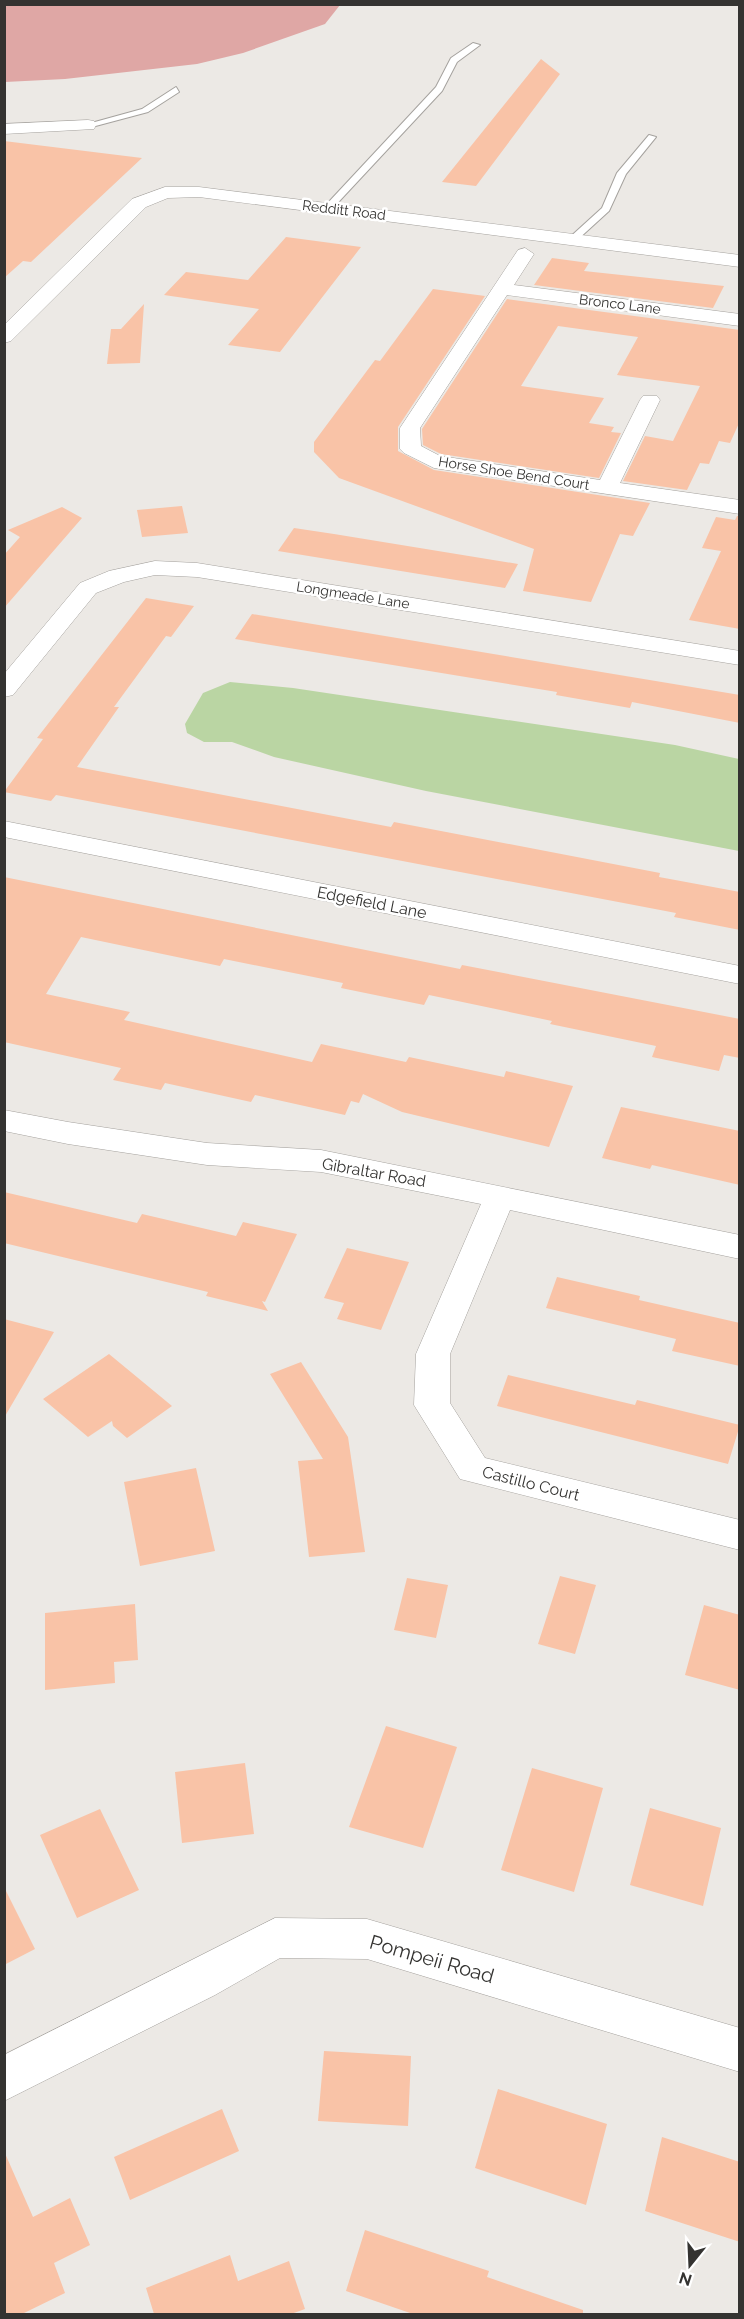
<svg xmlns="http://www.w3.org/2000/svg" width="744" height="2319" viewBox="0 0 744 2319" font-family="Raleway,sans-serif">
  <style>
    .green { fill: #dfa7a5 }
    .water { fill: #bad5a3 }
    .building { fill: #f9c3a7 }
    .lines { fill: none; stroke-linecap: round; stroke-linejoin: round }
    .service-casing { stroke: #a5a29e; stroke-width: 2 }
    .minor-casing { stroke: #a5a29e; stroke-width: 1 }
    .tertiary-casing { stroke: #a5a29e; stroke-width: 1 }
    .service { fill: #fff; fill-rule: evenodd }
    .minor { fill: #fff; fill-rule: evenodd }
    .tertiary { fill: #fff; fill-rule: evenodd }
    .labels { text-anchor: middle; stroke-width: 5; stroke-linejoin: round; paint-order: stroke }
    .far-street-label { font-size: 14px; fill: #343331; stroke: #fff }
    .street-label { font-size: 16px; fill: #343331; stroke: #fff }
    .near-street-label { font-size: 20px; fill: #343331; stroke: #fff }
  </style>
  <rect width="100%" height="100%" fill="#ece9e5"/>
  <path class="green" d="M4,5L5,4L340,5L325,24L243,53L197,64L65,79L5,82Z"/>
  <path class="water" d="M230,682L293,688L675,745L739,759V851L426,791L274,757L232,742H204L187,733L185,724L203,693Z"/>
  <path class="building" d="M541,59L560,74L476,186L442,182Z
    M4,141L142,158L31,262L23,261L4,278Z
    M286,237L361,247L280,352L228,345L259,309L164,295L186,272L248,280Z
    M552,258L589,263L584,271L724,286L713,308L534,285Z
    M433,289L485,296L398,427V451L434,470L650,503L633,536L620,534L591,602L523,591L534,549L339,478L314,452V442L375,360L380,361Z
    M507,299L740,330V421L730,443L719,441L709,464L700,463L687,490L623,481L645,436L673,441L700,386L617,375L638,337L558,326L521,386L604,398L589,423L614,427L611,432L621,433L599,478L441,454L423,445L422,429Z
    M144,304L140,363L107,364L111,329H121Z
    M182,506L188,533L142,537L137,510Z
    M62,507L82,518L4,608V555L20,537L8,530Z
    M737,516H740V629L689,620L721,551L702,548L716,517L735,520Z
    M294,528L334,534L518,564L505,588L278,551Z
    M146,598L194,606L171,637L166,636L114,707H119L77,767L391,827L394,822L660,873L659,877L740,892V930L674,917L676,913L56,795L51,801L4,792L43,739L37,738Z
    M252,614L740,695V723L632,702L630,708L556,695L557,692L235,639Z
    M4,877L460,969L462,965L740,1019V1058L724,1055L719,1071L652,1057L656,1046L550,1024L552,1021L429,995L424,1005L341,988L343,983L224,959L220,966L81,937L46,994L130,1012L124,1020L312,1062L321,1044L406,1062L409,1057L504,1077L506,1071L573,1086L549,1147L402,1112L363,1094L359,1103L351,1101L345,1115L255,1095L251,1102L165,1083L161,1090L113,1080L121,1068L4,1042Z
    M621,1107L740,1131V1185L652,1165L650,1169L602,1158Z
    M4,1192L137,1223L142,1214L236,1236L243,1222L297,1234L265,1302L262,1301L268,1311L206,1296L208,1292L4,1243Z
    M347,1248L409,1262L381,1330L337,1319L344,1303L324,1298Z
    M557,1277L640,1296L639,1300L740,1323V1366L672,1351L676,1339L546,1308Z
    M4,1319L54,1332L4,1418Z
    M109,1354L172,1406L127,1438L113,1426L112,1421L88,1437L43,1399Z
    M301,1362L348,1437L365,1552L309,1557L298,1461L323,1459L270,1374Z
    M508,1375L635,1405L637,1400L740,1425L728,1464L497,1406Z
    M196,1468L215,1551L140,1566L124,1482Z
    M560,1576L596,1585L575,1654L538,1644Z
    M407,1578L448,1585L436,1638L394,1630Z
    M135,1604L138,1660L114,1662L115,1683L45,1690V1613Z
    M704,1605L740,1615V1690L685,1675Z
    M386,1726L457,1747L423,1848L349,1827Z
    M245,1763L254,1834L182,1843L175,1772Z
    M532,1768L603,1788L574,1892L501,1870Z
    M650,1808L721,1828L703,1906L630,1885Z
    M100,1809L139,1890L77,1918L40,1835Z
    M4,1887L35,1949L4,1965Z
    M324,2051L411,2056L408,2126L318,2121Z
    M498,2089L607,2124L586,2205L475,2168Z
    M222,2109L239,2151L130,2200L114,2157Z
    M662,2137L740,2162V2242L645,2211Z
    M4,2151L33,2217L70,2198L90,2245L54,2263L65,2293L22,2314H4Z
    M365,2230L489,2271L487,2277L583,2310V2314H413L346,2291Z
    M230,2255L238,2281L289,2261L305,2309L291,2314H154L146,2288Z"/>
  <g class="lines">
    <g class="service-casing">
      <path id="service" d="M473,43L480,45L457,62L442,91L331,210H325V206L436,87L451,58Z
        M176,87L179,92L148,112L88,128L84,125L142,109Z
        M649,135L656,137L626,174L609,211L575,242H569V238L602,208L617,173Z"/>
    </g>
    <g class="minor-casing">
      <path id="minor" d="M88,120L94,121L96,125L94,129L4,134V124Z
        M525,248L534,254L514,285L740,314V326L507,295L420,428L421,446L440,456L600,480L640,400L643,396H657L660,400L620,483L740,500V514L434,468L404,453L400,449V428L518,250Z
        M155,561L197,563L740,651V665L197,577L155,575L124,582L96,593L13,695L4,697V674L80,583L109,571Z
        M4,821L740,966V984L4,837Z
        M4,1110L68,1122L207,1143L321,1150L740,1235V1259L510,1210L450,1354V1403L485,1458L740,1520V1550L460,1479L414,1405L416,1354L481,1204L321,1172L207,1165L68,1144L4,1131Z
        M275,1918L367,1919L740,2028V2072L367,1959L280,1958L215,1995L4,2101V2055Z"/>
    </g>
    <g class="tertiary-casing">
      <path id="tertiary" d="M165,187H199L740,255V267L199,197L168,198L146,207L11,341L4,343V325L132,199Z"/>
    </g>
    <use href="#service" class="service"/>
    <use href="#minor" class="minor"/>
    <use href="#tertiary" class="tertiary"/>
  </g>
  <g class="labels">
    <g class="far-street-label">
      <text transform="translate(344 210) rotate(7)" y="5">Redditt Road</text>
      <text transform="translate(620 304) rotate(7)" y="5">Bronco Lane</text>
      <text transform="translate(514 473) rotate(9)" y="5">Horse Shoe Bend Court</text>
      <text transform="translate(353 595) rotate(9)" y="5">Longmeade Lane</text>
    </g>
    <g class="street-label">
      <text transform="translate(372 902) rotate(11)" y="6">Edgefield Lane</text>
      <text transform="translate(374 1172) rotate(10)" y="6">Gibraltar Road</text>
      <text transform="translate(531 1483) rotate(14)" y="6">Castillo Court</text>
    </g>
    <g class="near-street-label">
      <text transform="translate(432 1959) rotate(16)" y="7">Pompeii Road</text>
    </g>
  </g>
  <rect width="744" height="2319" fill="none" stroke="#343331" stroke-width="12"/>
  <g transform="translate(690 2265) rotate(198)" stroke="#ffffff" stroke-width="4.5" paint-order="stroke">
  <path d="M0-4.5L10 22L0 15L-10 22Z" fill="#343331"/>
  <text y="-9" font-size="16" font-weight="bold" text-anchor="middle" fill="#343331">N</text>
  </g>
</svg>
